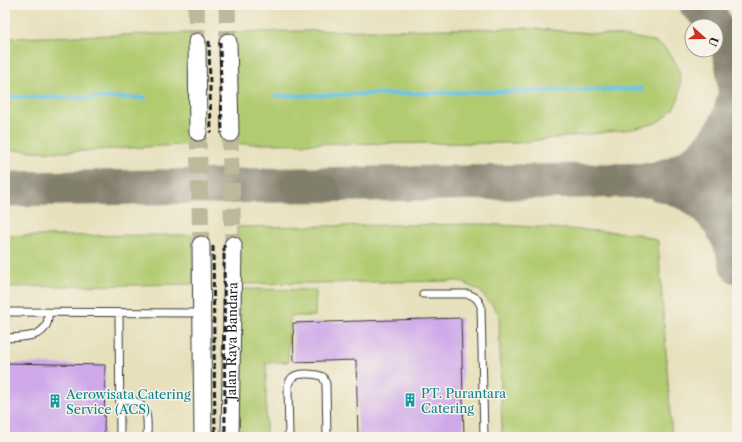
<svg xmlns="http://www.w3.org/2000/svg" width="742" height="442" viewBox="0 0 742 442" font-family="'Libre Caslon Text',serif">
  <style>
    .green { fill: #b1cb70; stroke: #667446 }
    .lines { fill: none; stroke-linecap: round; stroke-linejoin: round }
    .stream { stroke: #6ac4e8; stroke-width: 4 }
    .taxiway { stroke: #827e6c; stroke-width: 35 }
    .building { fill: #cea8e9 }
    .tertiary-tunnel { stroke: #beb99c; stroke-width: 17; stroke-dasharray: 17 8; stroke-linecap: butt }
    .service-casing { stroke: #3a3934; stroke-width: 9 }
    .tertiary-casing { stroke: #3a3934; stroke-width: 19 }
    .service { stroke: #fff; stroke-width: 7 }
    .tertiary { stroke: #fff; stroke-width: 17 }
    .rail { stroke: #1c1c1c; stroke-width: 3; stroke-dasharray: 6 3; stroke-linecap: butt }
    .labels { text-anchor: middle; stroke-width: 3; stroke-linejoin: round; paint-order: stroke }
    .street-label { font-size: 13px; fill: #1c1c1c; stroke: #f7f3e8 }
    .culture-label { font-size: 13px; fill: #0d838f; stroke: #f7f3e8; text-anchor: start }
  </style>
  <rect width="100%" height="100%" fill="#f7f3e8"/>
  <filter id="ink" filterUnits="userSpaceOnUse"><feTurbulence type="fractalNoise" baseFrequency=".025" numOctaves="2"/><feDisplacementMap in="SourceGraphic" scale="8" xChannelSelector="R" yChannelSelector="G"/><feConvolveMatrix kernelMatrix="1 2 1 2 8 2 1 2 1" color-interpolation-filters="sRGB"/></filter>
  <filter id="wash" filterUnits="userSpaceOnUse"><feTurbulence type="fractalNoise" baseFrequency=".012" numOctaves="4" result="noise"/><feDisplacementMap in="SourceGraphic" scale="16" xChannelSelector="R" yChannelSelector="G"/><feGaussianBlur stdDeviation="0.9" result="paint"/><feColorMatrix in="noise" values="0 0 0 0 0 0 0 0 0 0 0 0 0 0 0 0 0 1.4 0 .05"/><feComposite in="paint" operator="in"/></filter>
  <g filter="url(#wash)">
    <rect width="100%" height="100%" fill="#e7e0bc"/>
    <path class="green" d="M525,28L614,35L643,39L655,42L665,48L672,57L678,67L681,79L679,97L673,109L665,117L656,123L633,129L515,143L236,144L234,32Z
      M191,33L195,144L64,152L5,150V38Z
      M484,224L633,233L648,237L658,241L672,437H502L499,314L480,291L460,281L238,284L237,227Z
      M193,235V284L5,287V236Z
      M240,289L316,290L315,316H290L288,362L266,363V437H233Z"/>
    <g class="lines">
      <path class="stream" d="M276,96L642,89
        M5,97L145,98"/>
      <path class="taxiway" d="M697,5C701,8 705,12 709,15C712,18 714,22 716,26C731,48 734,65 735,91L737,212
        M662,177C696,169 727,138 733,103
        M660,184C702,193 729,224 737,266
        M5,189L737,179"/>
    </g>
    <g id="blocks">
      <path class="building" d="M461,318L464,437H358L356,360L294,362L293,323Z
        M5,363L105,365L104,437H5Z"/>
    </g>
  </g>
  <g filter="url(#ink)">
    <use href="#blocks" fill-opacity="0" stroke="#3a3934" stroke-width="1"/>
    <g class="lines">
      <path class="tertiary-tunnel" d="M196,5L197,42
        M227,5L228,42
        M198,132L201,245
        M230,133L233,245"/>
      <g class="service-casing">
        <path id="service" d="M423,294H468C475,296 478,299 481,306L484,437
          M5,312L201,313
          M119,313L120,437
          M5,338C24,337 50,339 48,313
          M120,398C125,399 131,400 136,402C150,408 147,425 147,437
          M289,437L288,386C289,382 290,379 293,377C299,372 317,374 323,377L326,384L327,437"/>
      </g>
      <g class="tertiary-casing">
        <g id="tertiary">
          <path d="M197,42L198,132"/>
          <path d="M228,42L230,133"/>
          <path d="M201,245L203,437"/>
          <path id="s1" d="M230,437L233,245"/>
        </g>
      </g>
      <use href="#service" class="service"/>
      <use href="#tertiary" class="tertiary"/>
      <path class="rail" d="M209,41L211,133
        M220,42L222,133
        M224,245L225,437
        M213,246L215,437"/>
    </g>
  </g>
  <defs>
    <g id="building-bare" transform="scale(1.08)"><path d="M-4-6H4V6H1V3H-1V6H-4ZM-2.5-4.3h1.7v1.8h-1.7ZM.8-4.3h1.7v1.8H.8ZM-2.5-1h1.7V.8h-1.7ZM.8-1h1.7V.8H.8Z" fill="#0f9aa8" stroke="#f7f3e8" stroke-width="2.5" paint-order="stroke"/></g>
  </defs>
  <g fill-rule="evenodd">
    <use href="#building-bare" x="410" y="400"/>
    <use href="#building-bare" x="55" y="401"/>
  </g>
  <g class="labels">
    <g class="street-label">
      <text dy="5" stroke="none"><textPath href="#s1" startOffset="96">Jalan Raya Bandara</textPath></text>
    </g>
    <g class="culture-label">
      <text x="421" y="398">PT. Purantara<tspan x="421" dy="15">Catering</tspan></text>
      <text x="66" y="399">Aerowisata Catering<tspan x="66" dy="15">Service (ACS)</tspan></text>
    </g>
  </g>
  <rect width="742" height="442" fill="none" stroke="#f7f3e8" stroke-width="20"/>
  <g transform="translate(704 38) rotate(111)"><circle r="19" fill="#f7f3e8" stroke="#9f9d96"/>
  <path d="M0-3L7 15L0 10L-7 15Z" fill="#c8321e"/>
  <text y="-6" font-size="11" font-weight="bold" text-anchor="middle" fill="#1c1c1c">U</text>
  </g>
</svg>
